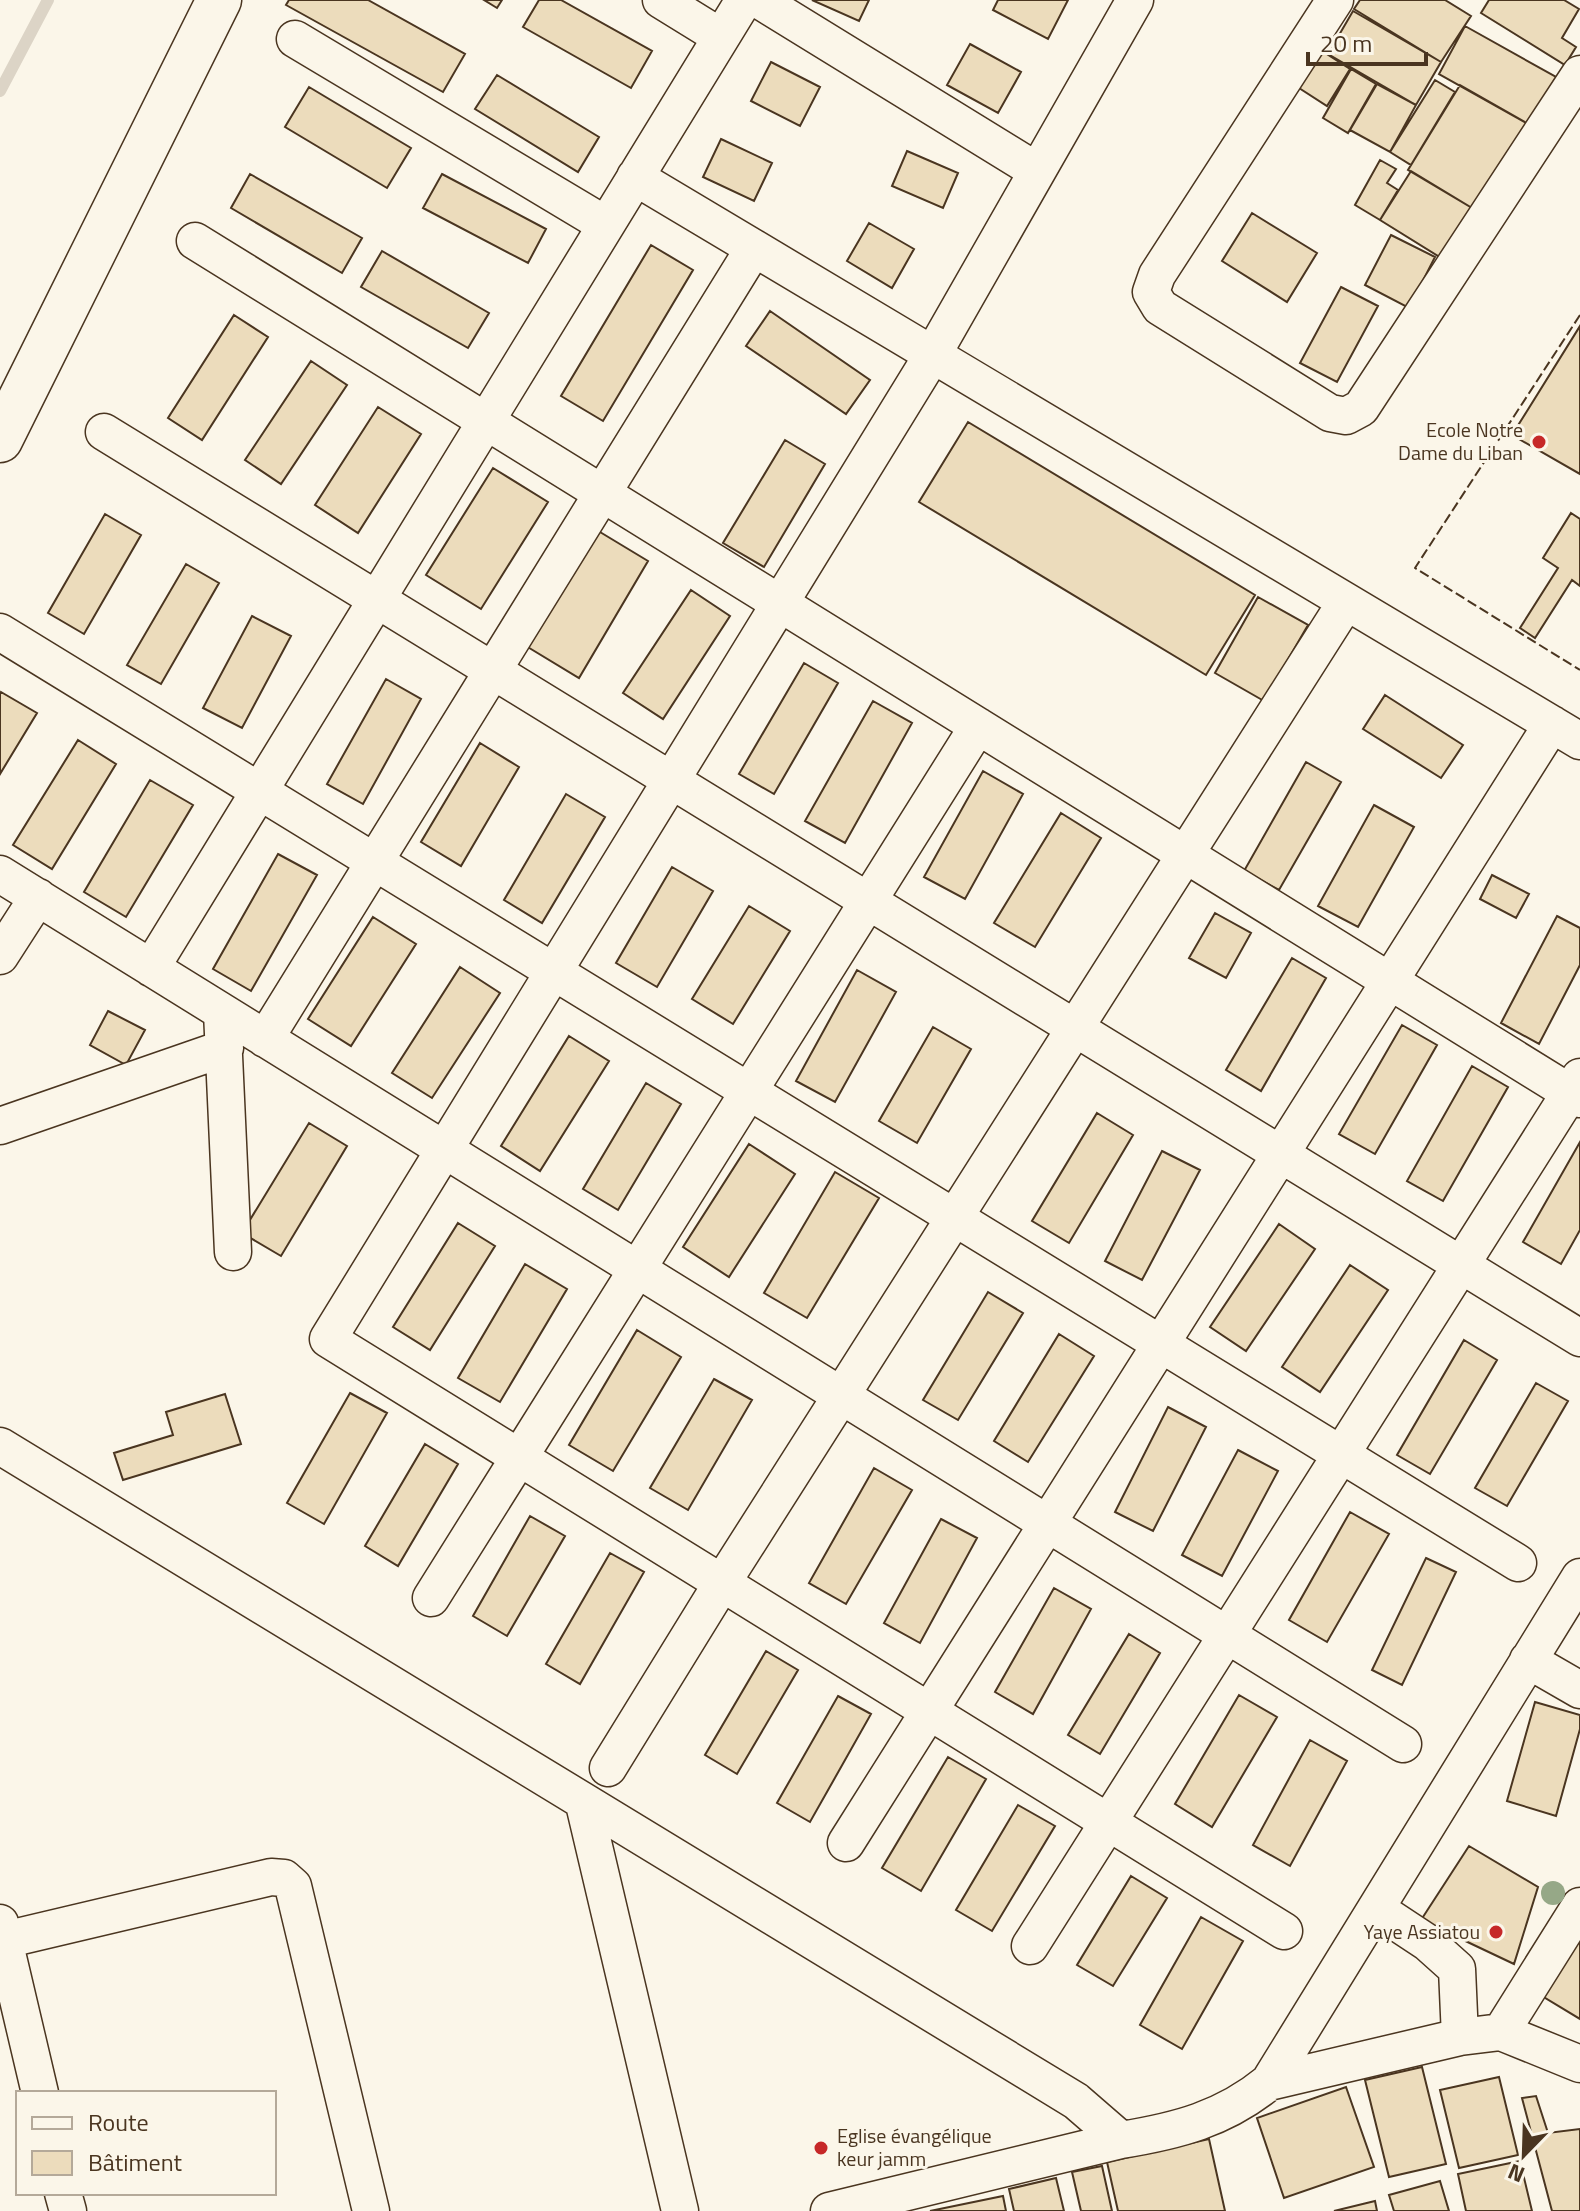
<svg xmlns="http://www.w3.org/2000/svg" width="1580" height="2211" viewBox="0 0 1580 2211" font-family="'Titillium Web',sans-serif">
  <style>
    .lines { fill: none; stroke-linecap: round; stroke-linejoin: round }
    .stream { stroke: #dcd4c6; stroke-width: 12 }
    .building { fill: #ecdcbc; stroke: #4a3520; stroke-width: 2 }
    .minor-casing { stroke: #4a3520; stroke-width: 39 }
    .tertiary-casing { stroke: #4a3520; stroke-width: 47 }
    .minor { stroke: #fbf6e9; stroke-width: 36 }
    .tertiary { stroke: #fbf6e9; stroke-width: 44 }
    .fence { stroke: #4a3520; stroke-width: 2; stroke-dasharray: 10 4; stroke-linecap: butt }
    .tree { fill: #96a887 }
    .poi-dot { fill: #c62828; stroke: #fbf6e9; stroke-width: 3 }
    .labels { text-anchor: middle; stroke-width: 6; stroke-linejoin: round; paint-order: stroke }
    .poi-label { font-size: 20px; fill: #4a3520; stroke: #fbf6e9; text-anchor: end }
  </style>
  <rect width="100%" height="100%" fill="#fbf6e9"/>
  <g class="lines">
    <path class="stream" d="M0,91L48,0"/>
  </g>
  <path class="building" d="M289,0H368L465,54L443,92L286,5Z
    M484,0H502L497,8Z
    M539,0H561L652,51L631,88L523,27Z
    M812,0H869L859,21Z
    M998,0H1068L1048,39L993,10Z
    M1360,0H1445L1471,16L1441,62L1354,9Z
    M1489,0H1564L1579,9L1562,38L1576,47L1565,65L1481,13Z
    M1353,11L1441,62L1416,105L1328,54Z
    M1465,26L1556,77L1530,125L1439,74Z
    M970,44L1021,72L998,113L947,85Z
    M1322,51L1350,69L1327,106L1299,88Z
    M771,62L820,87L800,126L751,101Z
    M1351,69L1376,84L1348,133L1323,118Z
    M497,75L599,137L578,172L475,109Z
    M1435,80L1455,92L1411,165L1390,152Z
    M1377,84L1416,105L1390,152L1350,130Z
    M1460,85L1530,125L1477,211L1408,170Z
    M309,87L411,148L387,188L285,127Z
    M721,139L772,163L754,201L703,177Z
    M907,151L958,173L943,208L892,186Z
    M1380,160L1396,169L1387,183L1398,190L1380,220L1355,205Z
    M1411,171L1477,211L1446,261L1380,220Z
    M250,174L362,238L342,273L231,208Z
    M442,174L546,229L528,263L423,208Z
    M1252,213L1317,253L1287,302L1222,261Z
    M869,223L914,249L892,288L847,261Z
    M1391,235L1435,257L1409,308L1365,285Z
    M651,245L693,270L603,421L561,396Z
    M382,251L489,313L468,348L361,287Z
    M1341,287L1378,306L1337,382L1300,363Z
    M770,311L870,380L846,414L746,346Z
    M234,315L268,337L202,440L168,418Z
    M1580,326V474L1512,435Z
    M311,361L347,385L281,484L245,460Z
    M378,407L421,434L358,533L315,505Z
    M968,422L1255,595L1206,675L919,502Z
    M785,440L825,464L764,567L723,543Z
    M493,468L548,502L481,609L426,575Z
    M1571,513L1580,519V586L1572,580L1535,638L1520,628L1558,568L1543,558Z
    M105,514L141,535L84,634L48,613Z
    M595,529L648,561L579,678L526,646Z
    M186,564L219,583L161,684L127,665Z
    M691,590L730,616L663,719L623,693Z
    M1258,597L1308,625L1264,701L1215,673Z
    M252,616L291,636L242,728L203,708Z
    M804,663L838,683L774,794L739,774Z
    M386,679L421,699L363,804L327,784Z
    M1,692L37,713L0,774V694Z
    M1385,695L1463,745L1441,778L1363,729Z
    M873,701L912,723L845,843L805,821Z
    M78,740L116,764L52,869L13,845Z
    M480,743L519,767L461,866L421,842Z
    M1306,762L1341,782L1279,890L1244,871Z
    M983,771L1023,794L965,899L924,877Z
    M150,780L193,805L126,917L84,892Z
    M566,794L605,817L542,923L504,900Z
    M1374,805L1414,827L1358,927L1318,906Z
    M1061,813L1101,838L1035,947L994,923Z
    M278,854L317,875L251,991L213,969Z
    M672,867L713,891L657,987L616,963Z
    M1492,875L1529,894L1516,918L1480,899Z
    M749,906L790,931L733,1024L692,999Z
    M1215,913L1251,933L1226,978L1189,958Z
    M1557,916L1580,928V965L1539,1044L1501,1023Z
    M373,917L416,944L351,1046L308,1019Z
    M1292,958L1326,978L1261,1091L1226,1070Z
    M460,967L500,993L432,1098L392,1073Z
    M857,970L896,992L835,1102L796,1081Z
    M108,1011L145,1030L126,1065L90,1045Z
    M1402,1025L1437,1045L1375,1154L1339,1134Z
    M933,1027L971,1049L917,1143L879,1121Z
    M569,1036L609,1061L540,1171L501,1146Z
    M1472,1066L1508,1087L1443,1201L1407,1181Z
    M646,1083L681,1104L618,1210L583,1189Z
    M1097,1113L1133,1135L1069,1243L1032,1221Z
    M309,1123L347,1146L281,1256L242,1233Z
    M1580,1142V1230L1561,1264L1523,1242Z
    M749,1144L795,1174L729,1277L683,1247Z
    M1162,1151L1200,1170L1142,1280L1105,1261Z
    M835,1172L879,1198L807,1318L764,1293Z
    M458,1223L495,1246L430,1350L393,1327Z
    M1279,1224L1315,1249L1246,1351L1210,1327Z
    M525,1264L567,1289L500,1402L458,1378Z
    M1350,1265L1388,1290L1320,1392L1282,1367Z
    M988,1292L1023,1313L958,1420L923,1400Z
    M637,1330L681,1357L613,1471L569,1445Z
    M1059,1334L1094,1356L1028,1462L994,1441Z
    M1464,1340L1497,1360L1430,1474L1397,1455Z
    M714,1379L752,1400L688,1510L650,1488Z
    M1536,1383L1568,1401L1507,1506L1475,1488Z
    M350,1393L387,1413L324,1524L287,1503Z
    M225,1394L241,1444L123,1480L114,1453L173,1435L166,1412Z
    M1168,1407L1206,1427L1153,1531L1115,1512Z
    M425,1444L458,1464L398,1566L365,1546Z
    M1238,1450L1278,1471L1222,1576L1182,1555Z
    M874,1468L912,1490L846,1604L809,1583Z
    M1350,1512L1389,1534L1327,1642L1289,1620Z
    M530,1516L565,1536L507,1636L473,1616Z
    M941,1519L977,1538L920,1643L884,1623Z
    M610,1553L644,1572L580,1684L546,1664Z
    M1426,1558L1456,1572L1402,1685L1372,1670Z
    M1054,1588L1091,1609L1033,1714L995,1692Z
    M1129,1634L1160,1653L1100,1754L1068,1735Z
    M766,1651L798,1670L737,1774L705,1755Z
    M1239,1695L1277,1717L1212,1827L1175,1804Z
    M838,1696L871,1714L810,1822L777,1803Z
    M1535,1702L1580,1715V1729L1556,1816L1507,1801Z
    M1310,1740L1347,1761L1290,1866L1253,1845Z
    M948,1757L986,1779L921,1891L882,1868Z
    M1018,1805L1055,1826L992,1931L956,1910Z
    M1469,1846L1538,1887L1514,1964L1421,1920Z
    M1131,1876L1167,1898L1113,1986L1077,1965Z
    M1201,1917L1243,1941L1182,2049L1140,2025Z
    M1580,1936V2019L1537,1993Z
    M1422,2067L1446,2164L1389,2177L1365,2080Z
    M1499,2077L1518,2155L1459,2168L1440,2090Z
    M1346,2087L1374,2167L1284,2198L1257,2118Z
    M1536,2096L1548,2133L1580,2129V2211H1552L1522,2098Z
    M1209,2139L1225,2211H1118L1107,2162Z
    M1520,2161L1532,2211H1466L1458,2174Z
    M1102,2166L1112,2211H1081L1072,2172Z
    M1056,2178L1064,2211H1014L1009,2189Z
    M1440,2181L1449,2211H1394L1389,2195Z
    M1003,2196L1006,2211H930Z
    M1375,2201L1377,2211H1334Z"/>
  <g class="lines">
    <g class="minor-casing">
      <path id="minor" d="M661,0L721,37
        M759,0L1037,171
        M1135,0L933,354L328,1339L1284,1931
        M1335,0L1157,275L1151,292L1160,307L1330,413L1346,416L1361,408L1580,74
        M295,39L606,225
        M635,177L1580,741
        M195,241L1580,1099
        M104,432L1580,1338
        M0,632L1518,1563
        M0,874L1403,1744
        M0,956L38,897
        M151,968L744,0
        M222,1012L233,1252
        M265,1039L754,248
        M0,1126L225,1048
        M0,1446L1076,2101L1121,2140C1177,2131 1224,2119 1269,2082L1580,1577
        M431,1598L978,726
        M1528,1660L1580,1690
        M608,1768L722,1583L1346,602
        M584,1804L680,2211
        M846,1843L1552,724
        M1378,1910L1428,1943L1457,1969L1460,2037
        M0,1923L40,2093
        M0,1941L271,1877L284,1878L293,1886L371,2211
        M1030,1946L1580,1077
        M1501,2032L1580,1906
        M1269,2082L1460,2037L1501,2032L1580,2064
        M63,2193L68,2211
        M829,2211L1121,2140"/>
    </g>
    <g class="tertiary-casing">
      <path id="tertiary" d="M0,440L219,0"/>
    </g>
    <use href="#minor" class="minor"/>
    <use href="#tertiary" class="tertiary"/>
    <path class="fence" d="M1580,315L1415,568L1580,670"/>
  </g>
  <circle class="tree" cx="1553" cy="1893" r="12"/>
  <g class="poi-dot">
    <circle cx="1539" cy="442" r="8"/>
    <circle cx="1496" cy="1932" r="8"/>
    <circle cx="821" cy="2148" r="8"/>
  </g>
  <g class="labels">
    <g class="poi-label">
      <text x="1523" y="437">Ecole Notre<tspan x="1523" dy="23">Dame du Liban</tspan></text>
      <text x="1480" y="1939">Yaye Assiatou</text>
      <text x="837" y="2143" text-anchor="start">Eglise évangélique<tspan x="837" dy="23">keur jamm</tspan></text>
    </g>
  </g>
  <rect x="16" y="2091" width="260" height="104" fill="#fbf6e9" stroke="#b4a999" stroke-width="2"/>
  <rect x="32" y="2117" width="40" height="12" fill="#fbf6e9" stroke="#b4a999" stroke-width="2"/>
  <text x="88" y="2131" font-size="24" fill="#4a3520">Route</text>
  <rect x="32" y="2151" width="40" height="24" fill="#ecdcbc" stroke="#b4a999" stroke-width="2"/>
  <text x="88" y="2171" font-size="24" fill="#4a3520">Bâtiment</text>
  <g transform="translate(1524 2155) rotate(203)" stroke="#fbf6e9" stroke-width="6" paint-order="stroke">
  <path d="M0-6L14 30L0 20L-14 30Z" fill="#4a3520"/>
  <text y="-12" font-size="22" font-weight="bold" text-anchor="middle" fill="#4a3520">N</text>
  </g>
  <path d="M1308 52v12h118v-12" fill="none" stroke="#4a3520" stroke-width="4"/>
  <text x="1320" y="52" font-size="24" fill="#4a3520" stroke="#fbf6e9" stroke-width="6" paint-order="stroke">20 m</text>
</svg>
